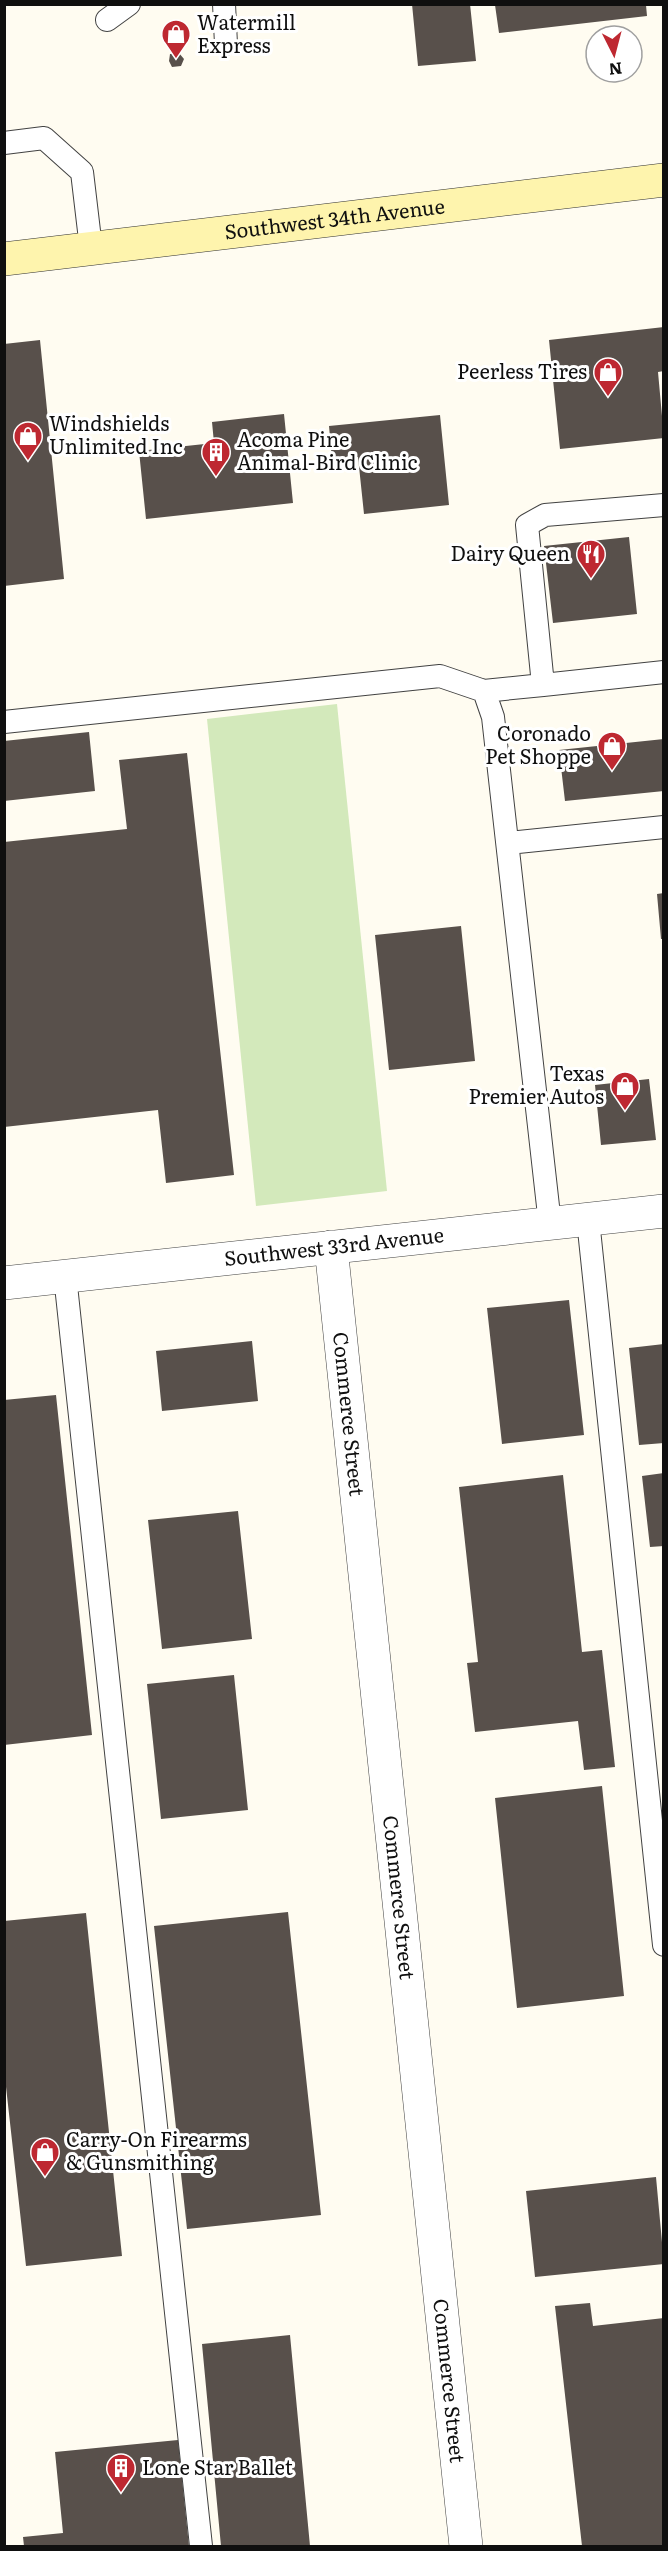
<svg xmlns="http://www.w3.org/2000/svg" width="668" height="2551" viewBox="0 0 668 2551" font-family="Literata,serif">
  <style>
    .green { fill: #d3e9bb }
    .building { fill: #58504b }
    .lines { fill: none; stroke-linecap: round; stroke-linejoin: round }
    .lane-casing { stroke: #424242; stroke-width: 24 }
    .street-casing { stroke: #424242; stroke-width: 34 }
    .secondary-casing { stroke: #313131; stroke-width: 34 }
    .lane { stroke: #fff; stroke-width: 22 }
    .street { stroke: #fff; stroke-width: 33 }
    .secondary { stroke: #fef4ad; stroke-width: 33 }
    .labels { text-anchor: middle; stroke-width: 6; stroke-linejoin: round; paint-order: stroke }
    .poi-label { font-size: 20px; fill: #0f0f0f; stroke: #fff; text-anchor: start }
    .street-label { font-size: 20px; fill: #0f0f0f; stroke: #fff }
  </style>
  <rect width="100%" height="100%" fill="#fffcf1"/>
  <path class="green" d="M337,704L387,1191L256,1206L207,719Z"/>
  <path class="building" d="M412,4H470L476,61L418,66Z
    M495,5H646L647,16L499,33Z
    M179,53L184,59L181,66L172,67L169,61L170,54Z
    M664,327V371L658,372L664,438L560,449L549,340Z
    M40,340L64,579L4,586V344Z
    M284,414L293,503L146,519L139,451L214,443L212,422Z
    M440,415L449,505L364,514L358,457L332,460L329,426Z
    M629,537L637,614L553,623L544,546Z
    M89,732L95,791L4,801V741Z
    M664,739V791L565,801L559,750Z
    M187,753L234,1175L166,1183L158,1110L4,1127V842L127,829L119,760Z
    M664,893V939H661L657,894Z
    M461,926L475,1061L389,1070L375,935Z
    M649,1079L656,1140L601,1145L595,1085Z
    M569,1300L584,1435L502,1444L487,1308Z
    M252,1341L258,1401L162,1411L156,1351Z
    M664,1344V1443L639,1445L629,1348Z
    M56,1395L92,1735L4,1745V1400Z
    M664,1473V1546L650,1547L642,1476Z
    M563,1475L582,1652L602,1650L615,1767L584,1770L578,1721L475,1732L467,1663L478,1662L459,1487Z
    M238,1511L252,1639L162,1649L148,1520Z
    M234,1675L248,1810L161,1819L147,1684Z
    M602,1786L624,1996L517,2008L495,1798Z
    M288,1912L321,2215L187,2229L154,1926Z
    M86,1913L122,2256L26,2266L4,2069V1921Z
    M656,2177L664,2264L535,2277L526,2191Z
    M590,2303L593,2326L664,2318V2546H582L555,2306Z
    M290,2335L310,2546H221L202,2344Z
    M178,2440L189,2546H24L23,2537L63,2533L55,2452Z"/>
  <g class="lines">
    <g class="lane-casing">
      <path id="lane" d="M224,4L226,44
        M107,20L129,4
        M4,143L44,138L82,172L91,248
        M664,505L545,515L527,525L543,685L664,672
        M484,691L543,685
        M4,722L440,676L484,691L493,717L550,1224
        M508,843L664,827
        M588,1220L664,1945
        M65,1276L201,2546"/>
    </g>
    <g class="street-casing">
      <g id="street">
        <path id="s1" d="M331,1247L466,2546"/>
        <path id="s2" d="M4,1283L664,1211"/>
      </g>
    </g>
    <g class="secondary-casing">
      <g id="secondary">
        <path id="s3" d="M4,259L664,180"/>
      </g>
    </g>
    <use href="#lane" class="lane"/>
    <use href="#street" class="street"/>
    <use href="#secondary" class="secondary"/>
  </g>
  <defs>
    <g id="shop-pin" transform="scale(1.5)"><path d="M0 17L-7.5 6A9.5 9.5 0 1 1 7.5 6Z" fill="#be2831" stroke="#fff"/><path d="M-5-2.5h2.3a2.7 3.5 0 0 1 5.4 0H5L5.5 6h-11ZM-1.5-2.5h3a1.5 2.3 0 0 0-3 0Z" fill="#fff"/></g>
    <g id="building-pin" transform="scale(1.5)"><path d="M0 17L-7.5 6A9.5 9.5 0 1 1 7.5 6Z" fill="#be2831" stroke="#fff"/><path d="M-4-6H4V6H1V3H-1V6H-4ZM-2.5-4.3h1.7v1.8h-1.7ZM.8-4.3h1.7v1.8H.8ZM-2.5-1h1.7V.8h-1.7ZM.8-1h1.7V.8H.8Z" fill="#fff"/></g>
    <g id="restaurant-pin" transform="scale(1.5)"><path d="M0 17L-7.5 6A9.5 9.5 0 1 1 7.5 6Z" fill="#be2831" stroke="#fff"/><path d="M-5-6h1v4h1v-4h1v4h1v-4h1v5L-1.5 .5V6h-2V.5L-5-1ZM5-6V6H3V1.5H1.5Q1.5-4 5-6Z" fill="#fff"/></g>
  </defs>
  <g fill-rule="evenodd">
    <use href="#shop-pin" x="176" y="34"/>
    <use href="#shop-pin" x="608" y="372"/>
    <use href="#shop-pin" x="28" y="436"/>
    <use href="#building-pin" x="216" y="452"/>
    <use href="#restaurant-pin" x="591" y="554"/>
    <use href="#shop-pin" x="612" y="746"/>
    <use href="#shop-pin" x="625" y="1086"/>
    <use href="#shop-pin" x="45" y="2152"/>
    <use href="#building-pin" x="121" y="2468"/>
  </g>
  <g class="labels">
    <g class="poi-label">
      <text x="197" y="30">Watermill<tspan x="197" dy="23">Express</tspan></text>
      <text x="587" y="379" text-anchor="end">Peerless Tires</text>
      <text x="49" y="431">Windshields<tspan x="49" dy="23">Unlimited Inc</tspan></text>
      <text x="237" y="447">Acoma Pine<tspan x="237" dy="23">Animal-Bird Clinic</tspan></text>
      <text x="570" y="561" text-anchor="end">Dairy Queen</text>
      <text x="591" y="741" text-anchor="end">Coronado<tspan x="591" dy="23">Pet Shoppe</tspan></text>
      <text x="604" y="1081" text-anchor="end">Texas<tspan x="604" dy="23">Premier Autos</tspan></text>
      <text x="66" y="2147">Carry-On Firearms<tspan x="66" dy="23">&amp; Gunsmithing</tspan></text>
      <text x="142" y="2475">Lone Star Ballet</text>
    </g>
    <g class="street-label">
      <text dy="7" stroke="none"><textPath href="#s3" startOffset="333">Southwest 34th Avenue</textPath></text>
      <text dy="7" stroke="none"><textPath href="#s2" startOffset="332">Southwest 33rd Avenue</textPath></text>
      <text dy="7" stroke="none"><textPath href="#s1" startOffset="168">Commerce Street</textPath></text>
      <text dy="7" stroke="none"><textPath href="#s1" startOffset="654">Commerce Street</textPath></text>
      <text dy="7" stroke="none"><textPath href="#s1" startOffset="1140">Commerce Street</textPath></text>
    </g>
  </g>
  <rect width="668" height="2551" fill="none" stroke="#0f0f0f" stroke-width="12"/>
  <g transform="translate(614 54) rotate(174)"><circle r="28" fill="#ffffff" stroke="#9f9f9f" stroke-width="1.5"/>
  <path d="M0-4.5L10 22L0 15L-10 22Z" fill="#be2831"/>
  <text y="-9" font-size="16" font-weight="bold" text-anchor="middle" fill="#0f0f0f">N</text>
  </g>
</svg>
